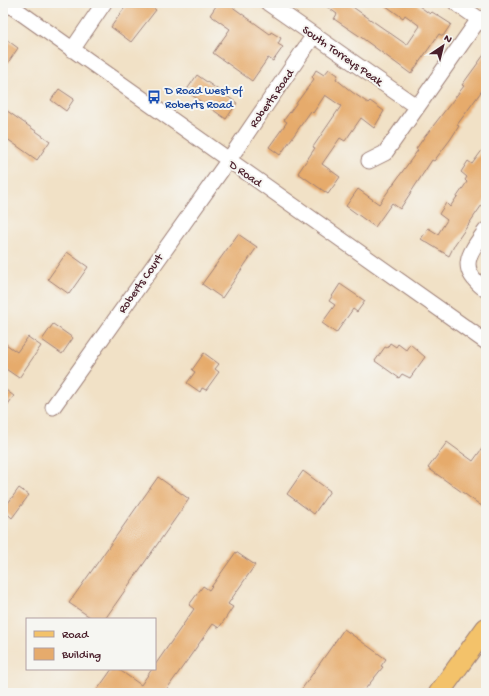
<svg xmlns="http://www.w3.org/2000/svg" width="489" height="696" viewBox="0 0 489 696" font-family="'Gochi Hand',sans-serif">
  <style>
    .building { fill: #e6ab6c }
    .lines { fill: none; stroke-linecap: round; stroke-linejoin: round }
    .minor-casing { stroke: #9e8078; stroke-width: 17 }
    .major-casing { stroke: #9e8078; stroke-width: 22 }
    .minor { stroke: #fff; stroke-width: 15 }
    .major { stroke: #f3c26a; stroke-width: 20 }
    .labels { text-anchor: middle; stroke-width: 4; stroke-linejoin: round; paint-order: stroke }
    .street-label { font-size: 12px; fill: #4a1f2b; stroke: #f6f6f2 }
    .transit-label { font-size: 12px; fill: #164399; stroke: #f6f6f2; text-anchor: start }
  </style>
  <rect width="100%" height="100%" fill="#f6f6f2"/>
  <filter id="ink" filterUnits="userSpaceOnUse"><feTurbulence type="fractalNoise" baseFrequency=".025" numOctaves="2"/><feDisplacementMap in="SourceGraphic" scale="8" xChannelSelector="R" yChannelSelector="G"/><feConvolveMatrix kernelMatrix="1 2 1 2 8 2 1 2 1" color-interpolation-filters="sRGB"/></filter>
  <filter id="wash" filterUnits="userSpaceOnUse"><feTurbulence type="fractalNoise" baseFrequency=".012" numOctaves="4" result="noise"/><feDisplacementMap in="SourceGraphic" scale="16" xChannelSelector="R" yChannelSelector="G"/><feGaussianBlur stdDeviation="0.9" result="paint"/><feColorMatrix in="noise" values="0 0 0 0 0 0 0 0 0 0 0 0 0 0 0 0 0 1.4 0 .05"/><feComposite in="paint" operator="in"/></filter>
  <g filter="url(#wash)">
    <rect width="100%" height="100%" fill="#f1e1c6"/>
    <g id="blocks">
      <path class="building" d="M128,3H146L156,10L131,42L111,27Z
        M218,3H225L231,6L270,34L271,32L281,38L278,44L283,47L273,61L268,58L252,81L213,53L230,29L210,15Z
        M322,3H347L407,45L420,26L405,15L403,18L382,3H415L430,14L432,12L451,24L443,36L439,34L411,74L358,35L334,19L337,14Z
        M3,37L18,48L3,70Z
        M486,52V85L457,125L459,126L450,140L434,161L432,160L400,209L392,203L375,227L346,206L358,189L379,204L418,150L416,149L423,139L464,86L462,85Z
        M329,69L338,75L336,79L352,92L368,103L370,101L384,111L374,128L361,118L345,141L340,138L322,164L340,177L328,194L298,173L315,148L313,147L341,106L325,95L313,113L311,111L280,155L269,147L287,122L284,120L314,79L312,77L316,70L324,75Z
        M197,75L237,103L226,119L186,91Z
        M59,89L74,99L66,111L51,100Z
        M3,108L50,141L37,160L3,136Z
        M486,145V199L455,244L449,256L421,239L428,228L438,234L447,220L439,214L446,203L450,207L467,182L465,180L467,177L461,172L468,161L472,164Z
        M238,234L257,247L222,298L202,284Z
        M67,252L88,267L69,294L48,279Z
        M340,284L365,301L357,312L353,309L336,333L322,323L335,305L329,301Z
        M53,324L73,338L62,354L42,340Z
        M28,337L41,346L19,378L3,367V342L17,352Z
        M390,343L396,347L398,344L406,350L410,344L425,357L410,378L402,374L399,378L375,361L385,347L387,348Z
        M204,353L219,364L215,369L219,372L206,390L202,388L200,392L187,383L195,372L192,370Z
        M3,388L14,396L3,411Z
        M447,442L473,461L486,443V509L428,468Z
        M303,471L330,491L314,514L287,494Z
        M158,477L189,499L105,619H93L69,603Z
        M19,488L29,495L12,518L3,510Z
        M236,552L255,565L228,604L233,607L219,628L213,624L164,693H95L112,669H118L141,685L152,669H155V665L194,609L189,605L203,586L209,590Z
        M344,629L386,659L381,666L383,667L362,693H299Z"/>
    </g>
  </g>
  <g filter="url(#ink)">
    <use href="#blocks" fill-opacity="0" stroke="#9e8078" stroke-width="1"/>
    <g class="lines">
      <g class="minor-casing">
        <path id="minor" d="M7,3L486,342
          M268,3L417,107
          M456,3L486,24
          M72,50L104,3
          M369,161L385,153L479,19
          M486,230C469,254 456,268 486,290
          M53,407L228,161L314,35"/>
      </g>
      <g class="major-casing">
        <path id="major" d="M439,693L486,628"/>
      </g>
      <use href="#minor" class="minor"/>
      <use href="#major" class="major"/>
    </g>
  </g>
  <defs>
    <g id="bus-bare" transform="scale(1.08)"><path d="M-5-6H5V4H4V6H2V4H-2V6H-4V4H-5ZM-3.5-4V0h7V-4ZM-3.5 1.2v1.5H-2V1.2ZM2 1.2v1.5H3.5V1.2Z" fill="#1a4fb4" stroke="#f6f6f2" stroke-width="2.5" paint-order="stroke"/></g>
  </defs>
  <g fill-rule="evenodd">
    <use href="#bus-bare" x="154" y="97"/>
  </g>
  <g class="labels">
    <g class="street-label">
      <text transform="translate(343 55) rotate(35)" y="4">South Torreys Peak</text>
      <text transform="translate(271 98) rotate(-55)" y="4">Roberts Road</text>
      <text transform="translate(246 173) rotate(35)" y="4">D Road</text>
      <text transform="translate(140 283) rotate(-55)" y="4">Roberts Court</text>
    </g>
    <g class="transit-label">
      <text x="165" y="94">D Road west of<tspan x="165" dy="14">Roberts Road</tspan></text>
    </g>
  </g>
  <rect width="489" height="696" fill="none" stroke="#f6f6f2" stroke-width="16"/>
  <rect x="26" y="618" width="130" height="52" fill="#f6f6f2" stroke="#b1a0a2"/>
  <rect x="34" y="631" width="20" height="6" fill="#f3c26a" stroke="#b1a0a2"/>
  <text x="62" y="638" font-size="12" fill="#4a1f2b">Road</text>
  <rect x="34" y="648" width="20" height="12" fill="#e6ab6c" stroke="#b1a0a2"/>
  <text x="62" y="658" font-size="12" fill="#4a1f2b">Building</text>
  <g transform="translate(443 46) rotate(35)" stroke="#f6f6f2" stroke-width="3" paint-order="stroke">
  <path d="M0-3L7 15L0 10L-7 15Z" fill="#4a1f2b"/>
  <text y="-6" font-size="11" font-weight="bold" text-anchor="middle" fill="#4a1f2b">N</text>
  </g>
</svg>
